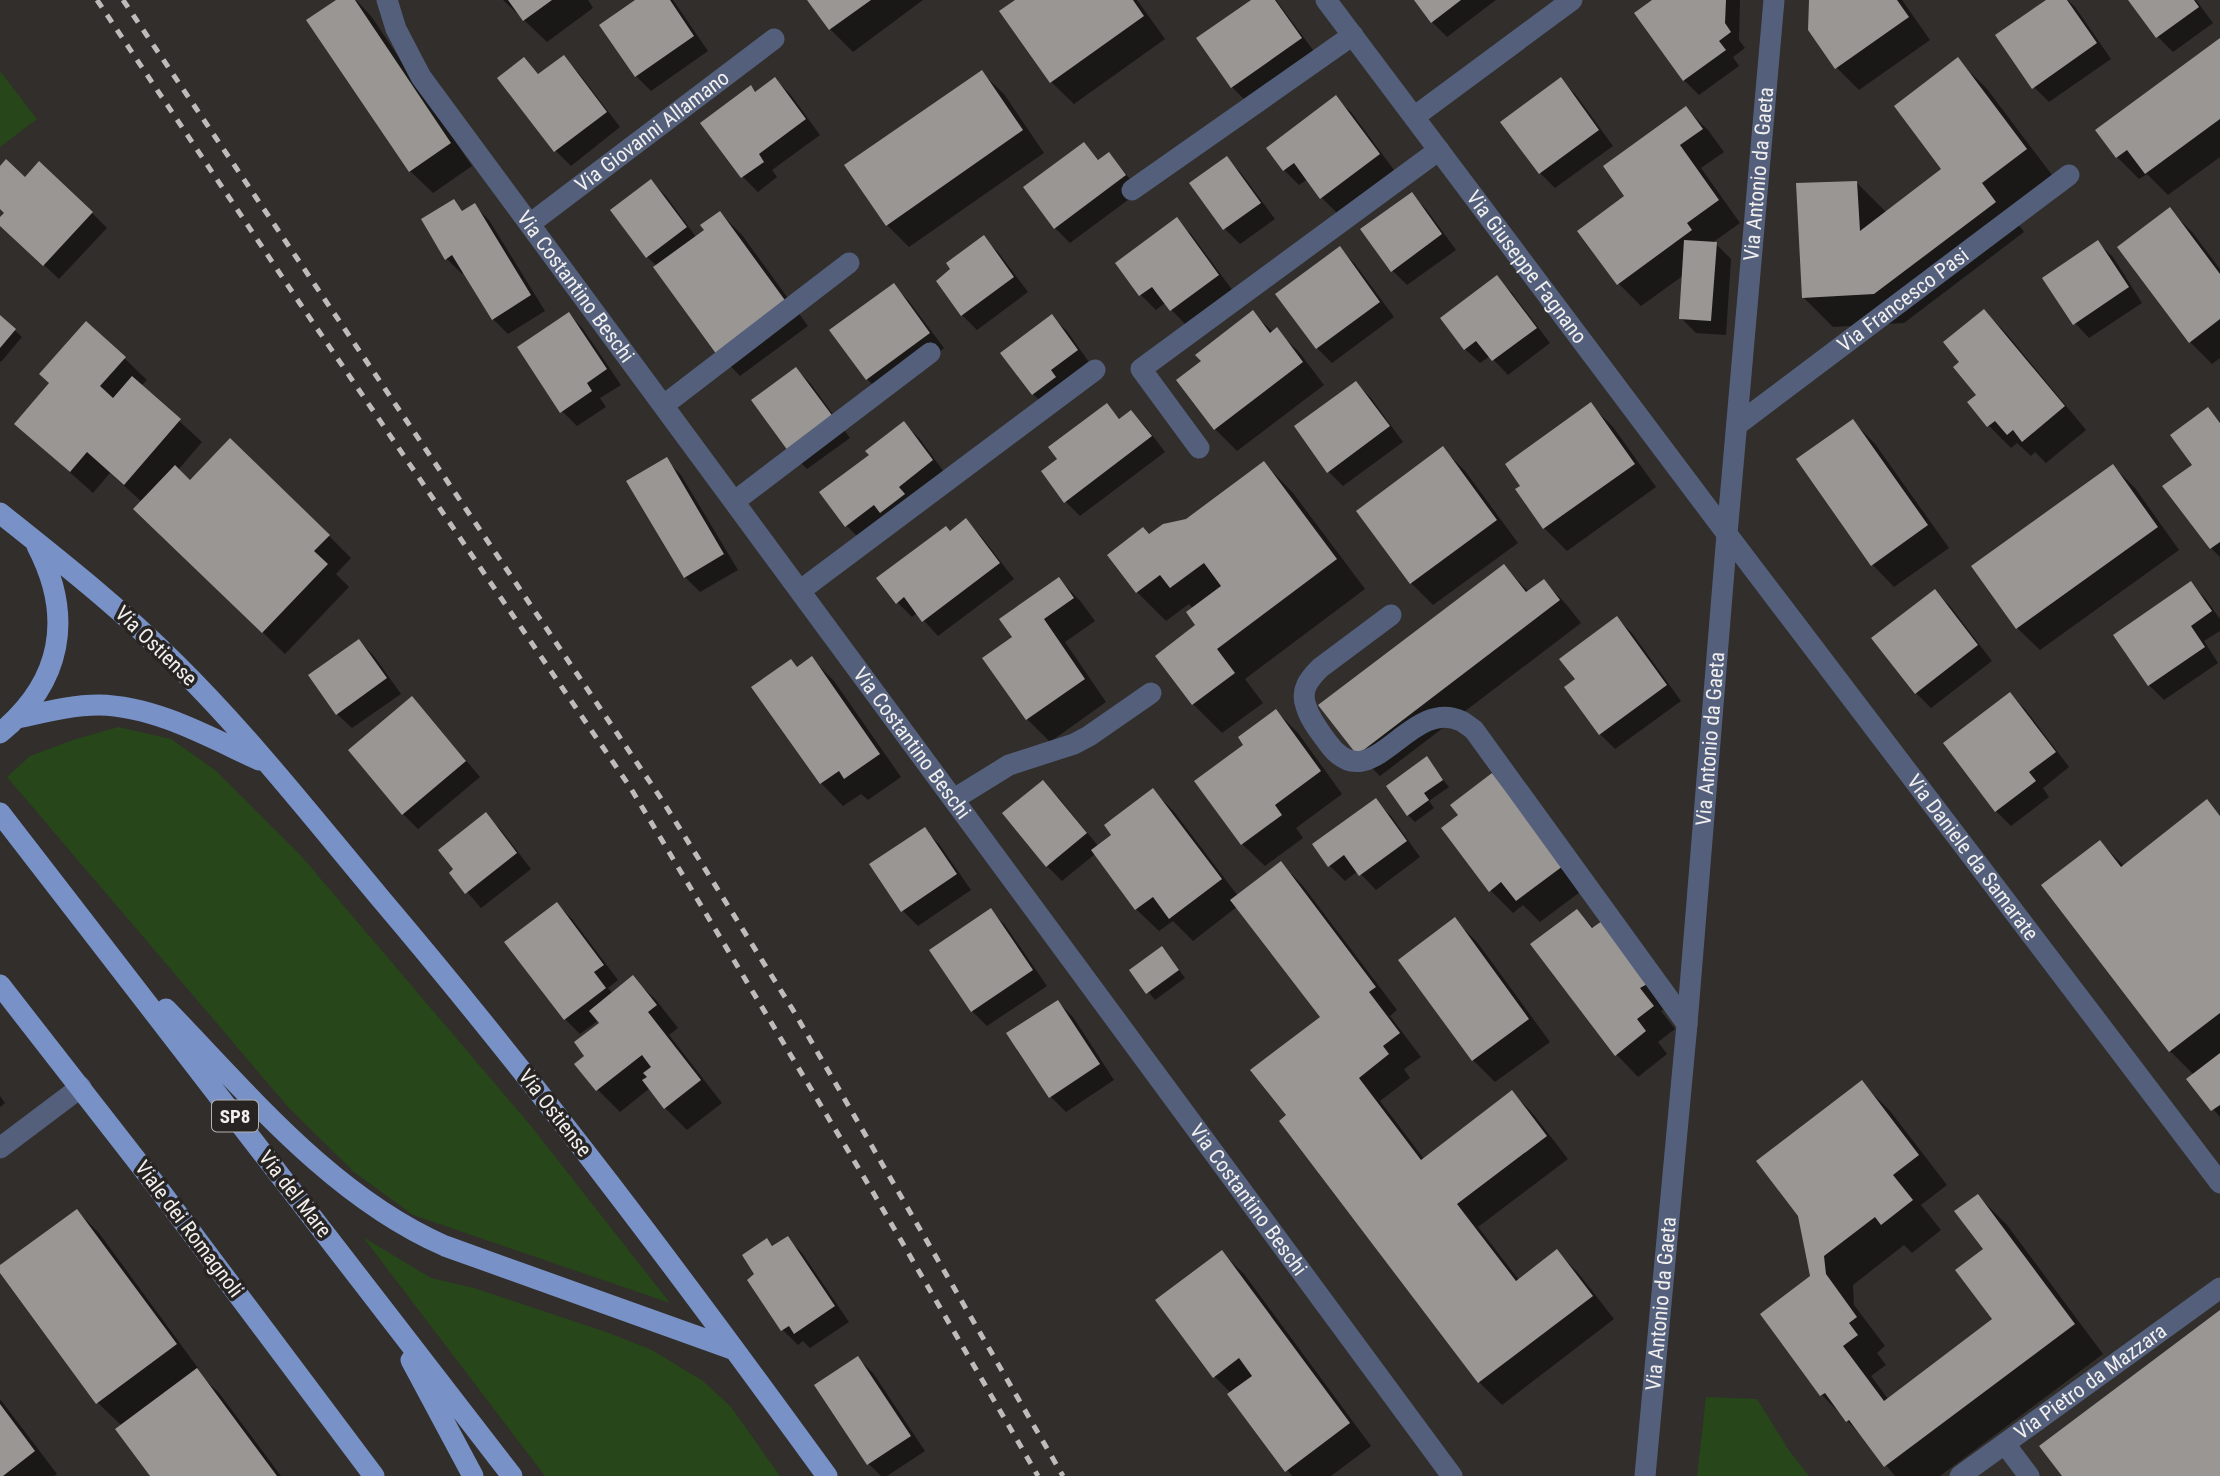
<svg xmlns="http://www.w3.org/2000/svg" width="2220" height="1476" viewBox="0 0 2220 1476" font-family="'Roboto Condensed',sans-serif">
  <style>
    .green { fill: #274619 }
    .shadow { fill: #0007 }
    .building { fill: #9a9694 }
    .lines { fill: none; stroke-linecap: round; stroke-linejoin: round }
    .minor { stroke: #54607b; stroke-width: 21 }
    .major { stroke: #7891c6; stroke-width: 21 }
    .rail { stroke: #bebbba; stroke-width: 5; stroke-dasharray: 9 9; stroke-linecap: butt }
    .labels { text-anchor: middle; stroke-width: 7; stroke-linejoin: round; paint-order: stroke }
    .shield { fill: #272422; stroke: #b4b2b1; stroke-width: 2 }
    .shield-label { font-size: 19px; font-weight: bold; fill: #f1efee }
    .street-label { font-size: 21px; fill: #f1efee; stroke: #272422 }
  </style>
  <rect width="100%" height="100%" fill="#312e2c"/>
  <path class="green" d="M0,71L37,119L0,147Z
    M118,727L171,739L215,770L303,858L531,1126L670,1303L413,1215L354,1172L289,1108L7,777L30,756L73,740Z
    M363,1237L431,1278L474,1288L609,1333L652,1350L703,1381L731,1407L780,1476H545Z
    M1706,1397L1757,1399L1788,1449L1809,1476H1697Z"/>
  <path class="shadow" d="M339,0H356L371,16L472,166L433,193L410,171Z
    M503,0H588L593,8L547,42Z
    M638,0H673L708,51L651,91L636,76Z
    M809,0H923L853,52L830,29Z
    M1018,0H1137L1165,39L1074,104L1051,82L1001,12Z
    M1255,0H1276L1316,54L1247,102L1232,87Z
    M1416,0H1496L1447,37L1432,22Z
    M1655,0H1740L1739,40L1745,48L1733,57L1739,66L1699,95L1684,80Z
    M1811,0H1902L1930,40L1859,90L1837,68Z
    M2049,0H2068L2075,7L2111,59L2049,102L2034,87Z
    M2131,0H2196L2213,23L2173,52L2158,37Z
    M2220,40V157L2168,195L2147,174L2139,179L2117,157Z
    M563,57L578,72L620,127L571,166L556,151L499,78L524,60L540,75Z
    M1958,60L1987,89L2055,179L2010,213L2024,232L1904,323L1833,327L1803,297L1856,182L1887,213L1944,170Z
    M981,72L1004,94L1044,153L909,247L887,225Z
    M775,79L790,94L820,135L772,170L777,177L758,192L743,177L703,123L756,93Z
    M1561,80L1576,95L1613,146L1555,188L1540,173L1503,122Z
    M1336,98L1351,112L1394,170L1337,213L1322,198L1308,179L1299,185L1284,170L1268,149Z
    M1685,108L1708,130L1724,152L1701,168L1740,223L1712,243L1716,244L1731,259L1726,335L1696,333L1681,318L1684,275L1641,306L1619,284L1579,231L1627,196Z
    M1083,144L1100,161L1109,154L1140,191L1070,243L1055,228L1025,188Z
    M1226,158L1241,173L1275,219L1240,244L1225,229L1191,183Z
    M0,168L92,213L107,228L59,279L0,224V219L6,213L0,208Z
    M651,181L666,196L696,237L706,230L720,213L742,235L808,326L740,376L718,353L657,266L647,257Z
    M1411,194L1426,209L1456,250L1407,285L1392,270Z
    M454,201L464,212L474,205L489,220L545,311L508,334L493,319L464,272L462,274L447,259Z
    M2170,210L2192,232L2220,269V358L2212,364L2190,342Z
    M1177,220L1191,234L1233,291L1186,325L1165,303L1156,310L1141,295L1118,263Z
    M983,237L998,252L1028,292L977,330L962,315Z
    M2098,243L2113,257L2142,303L2089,338L2075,323Z
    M1340,249L1355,264L1394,317L1332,363L1317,348Z
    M1497,278L1512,293L1550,343L1508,375L1490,356L1480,363L1465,349Z
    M893,285L908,300L944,348L882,394L867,379Z
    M1984,311L2006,333L2086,430L2046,463L2035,452L2031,456L2017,443L2011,448L1989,426L1978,395L1962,362Z
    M1253,313L1273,332L1276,330L1299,352L1324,385L1237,451L1215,429L1203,361Z
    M569,314L583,329L621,385L600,398L606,407L577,426L562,411Z
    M0,317L22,337L1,362L0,361Z
    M1052,317L1067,331L1091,365L1048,409L1033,394L1003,353Z
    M124,358L147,380L141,386L202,442L178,470L190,482L329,536L351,558L336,574L349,587L285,654L158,531L142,502L110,473L93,493L16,424Z
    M796,369L811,384L850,438L807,469L792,454Z
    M1356,383L1371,398L1403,442L1343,486L1328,471Z
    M1106,405L1121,420L1131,412L1146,427L1165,452L1080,516L1065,501L1059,459Z
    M1591,405L1613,427L1656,487L1567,551L1544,528L1517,490Z
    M2208,409L2220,422V557L2211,548L2194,465Z
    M1853,421L1875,444L1949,548L1894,587L1872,564Z
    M904,423L919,438L947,476L862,541L847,526L821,493L871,455Z
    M1442,448L1465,471L1518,543L1433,605L1411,583Z
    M666,460L681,475L738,570L700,592L685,577Z
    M1264,463L1293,493L1365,589L1245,679L1263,703L1222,733L1193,704L1198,626L1193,609L1189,604L1166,621L1137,592L1187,521Z
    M2113,466L2135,488L2179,550L2040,650L2017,628Z
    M966,521L981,536L1014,579L938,636L917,613L912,617L897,602L950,533Z
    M1504,566L1529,592L1544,581L1566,604L1581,623L1380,776L1358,754Z
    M1059,579L1081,602L1095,621L1065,642L1106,702L1050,742L1027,719L985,659L1015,638Z
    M2190,583L2205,598L2220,619V631L2204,641L2218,663L2164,700L2149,685Z
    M1935,591L1950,606L1992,661L1931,708L1916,693Z
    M1617,618L1632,633L1681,701L1615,749L1600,734L1566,687L1577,679Z
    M359,641L374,656L401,694L352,728L337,714Z
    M812,659L834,681L901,777L868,800L861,794L843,806L821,783Z
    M2010,694L2025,709L2069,767L2043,788L2049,797L2011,826L1996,811Z
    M412,699L427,714L480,777L418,829L403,814Z
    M1276,711L1298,733L1342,794L1296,828L1303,838L1265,866L1242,844L1246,745Z
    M1426,759L1449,787L1429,801L1434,808L1415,822L1408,815Z
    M1492,775L1584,889L1540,922L1523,905L1513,913L1491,891L1444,828L1461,815Z
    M1043,782L1058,797L1099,847L1114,835L1153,790L1175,813L1238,896L1281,863L1303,886L1397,1010L1390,1016L1421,1057L1404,1069L1410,1078L1380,1101L1424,1159L1512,1092L1534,1115L1568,1159L1478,1227L1519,1280L1557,1251L1579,1274L1614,1319L1502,1405L1479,1382L1281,1121L1288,1116L1322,1017L1238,906L1193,941L1173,921L1159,931L1136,909L1095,854L1062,881L1047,866Z
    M1376,801L1391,816L1420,857L1376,890L1358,871L1345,881L1330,866Z
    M2207,802L2220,815V1117L2188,1079L2194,1075L2170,1051L2100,842L2124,866Z
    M486,815L501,830L531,869L481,908L451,873L456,870Z
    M924,829L939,844L971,890L918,926L903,911L871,865Z
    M557,904L572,919L618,980L608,988L613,994L633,978L656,1000L678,1028L669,1035L722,1103L687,1130L665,1108L650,1088L620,1112L598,1090L577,1064L587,1056L601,1023L599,1020L580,1034L565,1019Z
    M990,910L1005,925L1047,986L987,1026L972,1011Z
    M1577,911L1670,1006L1661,1011L1675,1029L1658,1042L1667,1054L1638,1077L1616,1054Z
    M1455,920L1477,942L1550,1042L1495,1082L1473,1060Z
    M1169,956L1185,978L1155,1000L1131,971Z
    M1058,1002L1073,1017L1114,1080L1066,1112L1051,1097L1009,1034Z
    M1861,1082L1890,1111L1947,1185L1921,1205L1941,1230L1912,1253L1904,1245L1853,1285L1854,1305L1885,1346L1877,1353L1886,1365L1871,1376L1888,1399L1995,1320L1978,1196L2007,1225L2103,1354L1940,1476H1895L1865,1439L1822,1395L1812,1277Z
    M0,1096L5,1103L0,1107Z
    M77,1211L99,1233L198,1368L195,1370L219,1393L281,1476H153L122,1426L98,1403L0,1270V1268Z
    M787,1238L802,1253L849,1322L810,1348L803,1341L798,1345L783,1330L757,1275L767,1240L774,1247Z
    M1221,1252L1244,1274L1371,1446L1331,1476H1292L1231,1393L1214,1376Z
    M858,1358L873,1373L925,1451L887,1476H881L869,1464Z
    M0,1399L57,1474L54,1476H0Z"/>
  <path class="building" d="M336,0H355L451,143L409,172L306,20Z
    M508,0H552L523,21Z
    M635,0H670L694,36L635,77L599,25Z
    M807,0H871L829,30Z
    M1015,0H1133L1144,16L1050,83L999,11Z
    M1251,0H1275L1302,38L1231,88L1196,38Z
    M1414,0H1461L1431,23Z
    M1652,0H1726L1725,23L1731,32L1719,41L1726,50L1683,81L1634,13Z
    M1809,0H1897L1909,17L1835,69L1808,30Z
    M2046,0H2067L2097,43L2032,89L1995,35Z
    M2128,0H2194L2199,7L2156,38Z
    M2220,38V119L2145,174L2127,150L2116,158L2095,130Z
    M564,55L607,112L554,152L497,78L524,57L538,74Z
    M1958,57L2027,149L1982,183L1996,202L1874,294L1802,298L1796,183L1857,181L1860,231L1941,169L1894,106Z
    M982,70L1023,130L886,226L844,165Z
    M775,77L806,119L759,154L764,162L741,178L700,123L751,85L755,92Z
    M1561,77L1599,130L1539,174L1500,122Z
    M1336,95L1380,154L1320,199L1294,163L1283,171L1266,148Z
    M1686,106L1703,129L1680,145L1719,200L1687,223L1692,230L1617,285L1577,231L1624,196L1603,166Z
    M1084,142L1098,160L1109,152L1126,175L1054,229L1023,187Z
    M1227,156L1261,203L1223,230L1189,183Z
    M6,159L25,177L39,161L93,212L43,266L0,226V217L4,213L0,209V166Z
    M651,179L687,227L646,258L610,210Z
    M1412,192L1442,234L1391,272L1360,229Z
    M454,199L462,211L475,203L531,295L492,320L452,255L445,260L421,219Z
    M2170,207L2220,274V319L2189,343L2117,247Z
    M720,211L787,303L717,355L653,267L704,230L700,225Z
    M1177,217L1219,275L1170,311L1152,287L1139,296L1115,263Z
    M984,235L1014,277L961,316L936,281L950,269L946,263Z
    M1684,240L1717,242L1711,321L1679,319Z
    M2098,240L2129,287L2073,325L2042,278Z
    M1340,246L1380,302L1316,349L1275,294Z
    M1497,275L1537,328L1492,361L1476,341L1464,350L1440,318Z
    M894,283L930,333L866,380L829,330Z
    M1984,309L2065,406L2022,442L2013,430L2007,435L1995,421L1987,427L1967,402L1976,395L1953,367L1959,362L1943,342Z
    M1253,310L1270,333L1277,327L1303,362L1214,430L1176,380L1201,361L1195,355Z
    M569,312L607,369L587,383L592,391L560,413L517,347Z
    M1052,314L1078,350L1051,370L1056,377L1032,395L1000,353Z
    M0,315L16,329L0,348Z
    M86,321L126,357L100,386L113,398L132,376L181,419L124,485L87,452L70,472L14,424L49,383L39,374Z
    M796,367L837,422L791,455L751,400Z
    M1356,381L1390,426L1327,473L1294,426Z
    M1591,402L1635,464L1543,529L1515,489L1520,486L1505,464Z
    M1107,403L1119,419L1131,410L1152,436L1064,503L1041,471L1057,459L1048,447Z
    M2208,407L2220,423V542L2210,549L2162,486L2192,465L2170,435Z
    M1853,419L1928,525L1871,566L1796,459Z
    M904,421L933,460L899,487L905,494L880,513L874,505L845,527L819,492L869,455L865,451Z
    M230,438L330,535L314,551L328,564L262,633L133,509L175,465L190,480Z
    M1443,446L1497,520L1410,584L1356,511Z
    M667,457L724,554L684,578L626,481Z
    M1264,461L1337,559L1217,649L1235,673L1192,705L1155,656L1195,625L1186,612L1221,586L1204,563L1170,588L1160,575L1136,593L1107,555L1143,527L1149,534L1163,524L1186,519Z
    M2113,464L2158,527L2016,629L1971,566Z
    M966,518L1000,563L922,622L904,597L896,604L876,578L946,526L950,531Z
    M1504,564L1526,592L1544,579L1560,600L1357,755L1318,705Z
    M1059,577L1074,598L1044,619L1085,679L1026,720L982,658L1012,637L999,619Z
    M2191,581L2212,611L2191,626L2205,647L2148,686L2113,635Z
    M1935,589L1978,645L1915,694L1871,638Z
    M1617,616L1667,685L1599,735L1564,687L1575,679L1559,659Z
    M359,639L387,678L336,715L308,675Z
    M812,656L880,754L844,779L839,771L820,784L751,687L791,659L797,667Z
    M2010,692L2056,752L2029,772L2036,781L1995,812L1943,743Z
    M412,696L466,761L402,815L348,750Z
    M1276,709L1321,771L1275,805L1282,815L1241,845L1194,781L1243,745L1238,737Z
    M1427,756L1443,780L1424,793L1429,800L1407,816L1386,786Z
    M1492,773L1563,866L1516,901L1501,882L1489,892L1441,828L1458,815L1450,805Z
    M1043,780L1087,833L1046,867L1002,813Z
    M1153,788L1222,879L1169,919L1153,897L1135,910L1091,850L1111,835L1104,825Z
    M1376,798L1407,841L1359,876L1344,855L1328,867L1312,844Z
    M2207,799L2220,816V1013L2169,1052L2041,885L2100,840L2121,867Z
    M486,812L517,853L465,894L449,873L453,869L438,850Z
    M925,827L957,874L901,912L869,864Z
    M1281,861L1376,987L1369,992L1400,1033L1383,1046L1389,1054L1359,1078L1421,1160L1512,1090L1547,1136L1457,1204L1516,1281L1557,1249L1593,1296L1478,1383L1279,1121L1286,1115L1250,1070L1320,1017L1230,900Z
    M557,902L604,965L594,972L606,988L564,1020L504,942Z
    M991,908L1033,970L971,1012L929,950Z
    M1577,909L1592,928L1602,921L1649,983L1640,988L1654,1006L1637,1019L1646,1031L1615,1056L1530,944Z
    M1455,917L1529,1019L1472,1061L1398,960Z
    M1162,946L1179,970L1146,994L1129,970Z
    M633,975L657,1005L648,1012L701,1080L664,1109L642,1080L647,1077L643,1073L651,1067L642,1055L596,1091L574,1064L584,1056L574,1042L599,1023L589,1011Z
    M1058,1000L1100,1064L1049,1098L1006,1033Z
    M2220,1053V1105L2211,1111L2186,1079Z
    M1862,1080L1919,1155L1893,1175L1913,1200L1881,1225L1875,1217L1824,1256L1826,1274L1857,1317L1849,1323L1858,1335L1843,1346L1884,1401L1992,1319L1955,1270L1983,1249L1954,1211L1978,1194L2075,1324L1884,1467L1849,1420L1846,1422L1825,1393L1820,1396L1760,1314L1810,1276L1798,1216L1756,1161Z
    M77,1209L177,1344L96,1404L0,1273V1265Z
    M788,1236L835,1306L794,1334L789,1326L781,1331L747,1280L754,1274L742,1255L767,1238L772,1246Z
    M1222,1250L1350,1423L1285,1472L1227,1394L1252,1376L1239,1358L1213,1378L1155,1300Z
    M2220,1310V1476H2062L2039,1446Z
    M858,1356L911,1436L867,1465L814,1385Z
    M197,1368L277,1476H150L115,1429Z
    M0,1404L35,1451L3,1476H0Z"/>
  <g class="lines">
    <g class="minor">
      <path id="s1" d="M387,0L396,29L421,77L1452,1476"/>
      <path id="s2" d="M1326,0L1727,534L2220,1183"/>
      <path d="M1414,117L1572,0"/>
      <path d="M1132,190L1353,35"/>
      <path id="s3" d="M531,223L774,39"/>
      <path d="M664,405L849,263"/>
      <path id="s4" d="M1737,425L2069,175"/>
      <path d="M1199,448L1141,369L1439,150"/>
      <path d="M735,501L930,353"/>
      <path d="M801,590L1095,370"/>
      <path d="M1391,615L1320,668C1309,679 1300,690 1306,706C1310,720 1320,732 1328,743C1371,803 1409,696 1461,721C1465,723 1470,727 1474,730L1687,1024"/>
      <path d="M954,799L1009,765L1074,744L1089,736L1151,693"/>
      <path d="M0,1148L81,1087"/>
      <path d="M2005,1444L2029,1476"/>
      <path id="s5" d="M1645,1476L1687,1024L1727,534L1774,0"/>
      <path id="s6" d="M1960,1476L2220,1288"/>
    </g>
    <path class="major" d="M0,513C60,561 120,608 175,663C249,736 314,819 381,899C538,1084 684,1279 827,1476
      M18,718C45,712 72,705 99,705C155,706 209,737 259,760
      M0,733C62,682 74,617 37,546
      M0,813L512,1476
      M0,985L155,1184L374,1476
      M166,1009C250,1096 333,1197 445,1246L735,1350
      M411,1360L473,1476"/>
    <path class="rail" d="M97,0L301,305L630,787L874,1194L1038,1476
      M123,0L662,800L793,1010L1063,1476"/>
  </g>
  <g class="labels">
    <rect class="shield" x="212" y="1100.5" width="46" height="31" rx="5"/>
    <g class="shield-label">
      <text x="235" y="1123">SP8</text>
    </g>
    <g class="street-label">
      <text dy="7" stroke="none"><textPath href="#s3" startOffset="152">Via Giovanni Allamano</textPath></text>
      <text dy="7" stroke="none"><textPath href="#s5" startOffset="1307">Via Antonio da Gaeta</textPath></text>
      <text dy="7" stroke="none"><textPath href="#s2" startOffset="334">Via Giuseppe Fagnano</textPath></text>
      <text dy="7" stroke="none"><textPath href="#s1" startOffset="345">Via Costantino Beschi</textPath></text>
      <text dy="7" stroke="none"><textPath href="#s4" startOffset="208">Via Francesco Pasi</textPath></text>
      <text transform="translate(156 646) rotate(44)" y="7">Via Ostiense</text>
      <text dy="7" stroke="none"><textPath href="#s5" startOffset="740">Via Antonio da Gaeta</textPath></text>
      <text dy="7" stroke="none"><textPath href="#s1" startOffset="912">Via Costantino Beschi</textPath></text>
      <text dy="7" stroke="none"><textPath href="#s2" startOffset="1074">Via Daniele da Samarate</textPath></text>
      <text transform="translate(555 1113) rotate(52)" y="7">Via Ostiense</text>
      <text transform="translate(295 1194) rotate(52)" y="7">Via del Mare</text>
      <text dy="7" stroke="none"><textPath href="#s1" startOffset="1479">Via Costantino Beschi</textPath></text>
      <text transform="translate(189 1229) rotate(53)" y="7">Viale dei Romagnoli</text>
      <text dy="7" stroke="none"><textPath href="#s5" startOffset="173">Via Antonio da Gaeta</textPath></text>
      <text dy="7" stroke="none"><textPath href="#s6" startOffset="161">Via Pietro da Mazzara</textPath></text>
    </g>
  </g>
</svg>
